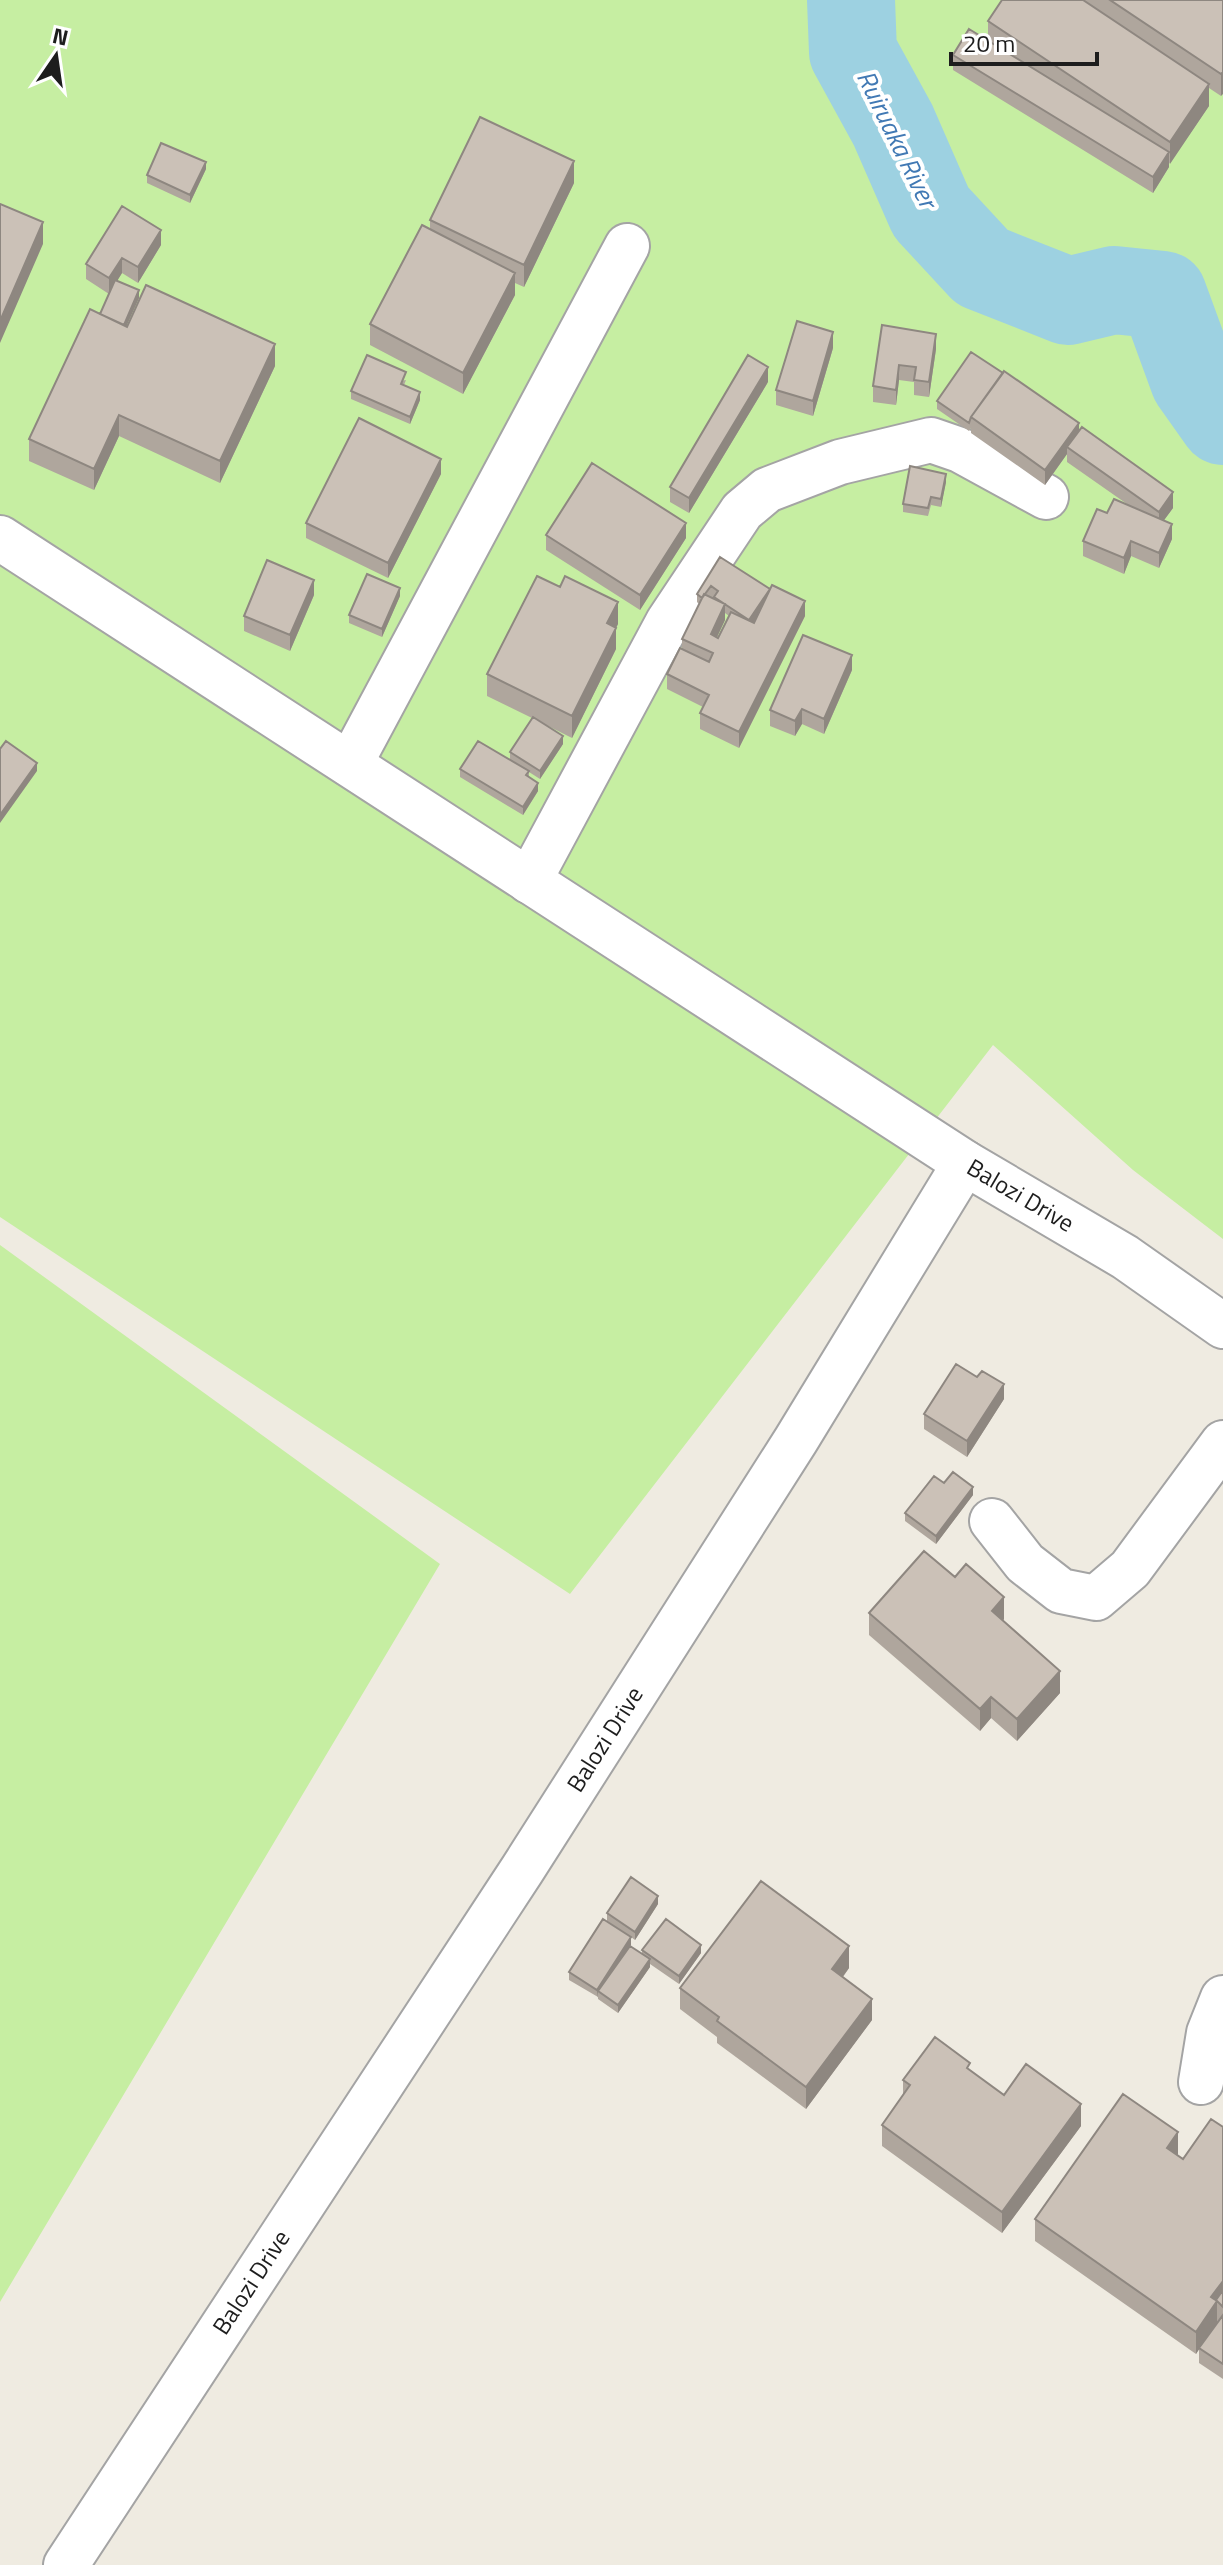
<svg xmlns="http://www.w3.org/2000/svg" width="1223" height="2565" viewBox="0 0 1223 2565" font-family="'Titillium Web',sans-serif">
  <style>
    .grass { fill: #c6eea2 }
    .lines { fill: none; stroke-linecap: round; stroke-linejoin: round }
    .river { stroke: #9dd1e1; stroke-width: 88 }
    .street-casing { stroke: #a4a4a4; stroke-width: 48 }
    .street { stroke: #fff; stroke-width: 44 }
    .wall { fill: #afa69d; fill-rule: evenodd }
    .shaded-wall { fill: #8e8780 }
    .building { fill: #cbc1b7; stroke: #8e8780; stroke-width: 2 }
    .labels { text-anchor: middle; stroke-width: 8; stroke-linejoin: round; paint-order: stroke }
    .street-label { font-size: 24px; fill: #1d1d1d; stroke: #fff }
    .water-label { font-size: 26px; font-style: italic; fill: #4179b4; stroke: #fff }
  </style>
  <rect width="100%" height="100%" fill="#efebe1"/>
  <path class="grass" d="M0,0H1223V1239L1133,1170L993,1045L570,1594L0,1217Z
    M0,1245L440,1564L0,2302Z"/>
  <g class="lines">
    <path class="river" d="M851,0L853,52L893,125L931,212L982,267L1068,301L1114,290L1163,295L1194,380L1223,421"/>
    <g class="street-casing">
      <g id="street">
        <path id="s1" d="M0,538L965,1163L1125,1257L1223,1326"/>
        <path d="M350,764L627,246"/>
        <path d="M529,881L668,622L742,511L767,490L840,462L931,440L960,450L1046,497"/>
        <path d="M992,1521L1025,1563L1061,1591L1096,1598L1130,1569L1223,1443"/>
        <path d="M1201,2082L1209,2033L1223,1998"/>
        <path id="s2" d="M66,2565L522,1870L796,1440L965,1163"/>
      </g>
    </g>
    <use href="#street" class="street"/>
  </g>
  <path class="wall" d="M1002,0H1223L1221,96L1209,88V106L1169,164V167L1153,193L953,70V55L988,41V21Z
    M206,169L190,203L147,183V175Z
    M574,183L524,287L515,283V295L463,394L370,345V324L430,229V220Z
    M161,245L138,283L122,273L117,281L139,298L126,326L275,366L220,483L119,436L94,490L29,461V439L100,314L109,294L86,279V264Z
    M882,325L936,349L929,397L914,395V382L899,380L896,405L873,402V386Z
    M833,348L813,416L776,405V390Z
    M406,380L404,385L420,400L410,424L351,399V391Z
    M768,382L689,513L670,502V487Z
    M937,401L1079,432L1173,508L1164,520L1172,539L1159,568L1131,556L1124,574L1083,556V541L1107,513L1127,504L1067,462V454L1045,485L971,433V428L969,431L937,409Z
    M441,474L388,578L306,538V523Z
    M946,482L941,507L931,505L928,516L903,512V504Z
    M546,535L686,538L640,610L546,550Z
    M720,557L805,616L739,748L700,729V713L703,707L667,689V674L682,649V639L699,604L697,602V594ZM725,613L729,616L718,638L717,637L725,620Z
    M314,595L290,651L244,631V616Z
    M400,596L382,637L349,623V615Z
    M618,624L616,628V649L572,738L544,724L563,744L540,779L529,772V777L538,791L523,815L460,777V769L510,760V752L532,718L487,696V674Z
    M852,670L824,734L802,724L795,736L770,726V710Z
    M1004,1399L967,1457L924,1429V1414Z
    M944,1483L973,1495L936,1544L905,1521V1513Z
    M869,1613L1004,1619L1003,1621L1060,1693L1017,1741L991,1718L980,1731L869,1635Z
    M658,1904L635,1940L631,1937L630,1946L642,1954V1950L701,1953L679,1984L650,1964V1967L618,2013L598,1999V1997L569,1980V1972L624,1933L607,1921V1913Z
    M849,1968L843,1977L872,2020L806,2109L717,2043V2037L680,2009V1988Z
    M970,2070L1004,2095L1081,2126L1002,2233L882,2146V2125L903,2095V2080Z
    M1223,2127V2379L1199,2363V2348L1196,2354L1035,2241V2219L1178,2154L1177,2155L1183,2159Z"/>
  <path class="shaded-wall" d="M1223,72V94L1221,96V74Z
    M1209,84V106L1170,164V142Z
    M1169,152V167L1153,193V177Z
    M574,161V183L524,287V265Z
    M206,162V169L190,203V195Z
    M43,222V244L0,343V321Z
    M161,230V245L138,283V267Z
    M122,258V273L109,294V278Z
    M515,273V295L463,394V373Z
    M139,290V298L123,334V326Z
    M833,332V348L813,416V401Z
    M936,334V349L929,397V382Z
    M275,344V366L220,483V461Z
    M899,365V380L896,405V390Z
    M768,367V382L689,513V498Z
    M420,392V400L410,424V417Z
    M119,415V436L94,490V469Z
    M1079,423V438L1067,447V454L1045,485V470Z
    M441,459V474L388,578V563Z
    M946,474V482L941,507V499Z
    M1173,492V508L1159,527V512Z
    M686,523V538L640,610V595Z
    M1172,524V539L1159,568V553Z
    M1131,541V556L1124,574V558Z
    M314,580V595L290,651V635Z
    M400,588V596L382,637V629Z
    M770,589V597L749,629V621Z
    M805,601V616L739,748V732Z
    M618,602V624L607,645V623Z
    M725,604V620L711,650V634Z
    M616,628V649L572,738V716Z
    M852,655V670L824,734V719Z
    M802,709V724L795,736V721Z
    M563,736V744L540,779V771Z
    M37,763V771L0,823V815Z
    M538,783V791L523,815V807Z
    M1004,1384V1399L967,1457V1441Z
    M973,1487V1495L936,1544V1536Z
    M1004,1597V1619L992,1633V1611Z
    M1060,1671V1693L1017,1741V1719Z
    M991,1697V1718L980,1731V1709Z
    M658,1896V1904L635,1940V1932Z
    M631,1937V1945L600,1993L598,1991L597,1998V1990Z
    M701,1945V1953L679,1984V1976Z
    M849,1946V1968L832,1991V1969Z
    M650,1959V1967L618,2013V2005Z
    M872,1999V2020L806,2109V2087Z
    M1081,2104V2126L1002,2233V2212Z
    M1178,2132V2154L1167,2170V2148Z
    M1223,2281V2302L1217,2303V2323L1196,2354V2332L1211,2297Z"/>
  <path class="building" d="M1002,0H1083L1209,84L1170,142L988,21Z
    M1110,0H1223V72L1221,74Z
    M969,29L1169,152L1153,177L953,55Z
    M480,117L574,161L524,265L430,220Z
    M161,143L206,162L190,195L147,175Z
    M0,204L43,222L0,321Z
    M122,206L161,230L138,267L122,258L109,278L86,264Z
    M422,225L515,273L463,373L370,324Z
    M115,280L139,290L124,325L100,314Z
    M146,285L275,344L220,461L119,415L94,469L29,439L90,309L127,327Z
    M797,321L833,332L813,401L776,390Z
    M882,325L936,334L929,382L914,380L916,367L899,365L896,390L873,386Z
    M971,352L1003,373L971,417L969,423L937,401Z
    M367,355L406,372L401,384L420,392L410,417L351,391Z
    M748,355L768,367L689,498L670,487Z
    M1004,371L1079,423L1045,470L971,417Z
    M359,418L441,459L388,563L306,523Z
    M1082,427L1173,492L1159,512L1067,447Z
    M592,463L686,523L640,595L546,535Z
    M910,466L946,474L941,499L931,497L928,508L903,504Z
    M1114,499L1172,524L1159,553L1131,541L1124,558L1083,541L1097,509L1107,513Z
    M720,557L770,589L749,620L714,597L718,591L711,586L702,598L697,594Z
    M267,560L314,580L290,635L244,616Z
    M367,574L400,588L382,629L349,615Z
    M537,576L560,587L565,576L618,602L607,623L616,628L572,716L487,674Z
    M772,585L805,601L739,732L700,713L709,695L667,674L680,648L709,662L713,653L682,639L704,594L725,604L711,634L718,638L731,612L754,623Z
    M803,635L852,655L824,719L802,709L795,721L770,710Z
    M533,717L563,736L540,771L510,752Z
    M6,741L37,763L0,815V749Z
    M478,741L529,771L526,775L538,783L523,807L460,769Z
    M956,1364L977,1377L982,1371L1004,1384L967,1441L924,1414Z
    M953,1472L973,1487L936,1536L905,1513L934,1476L944,1483Z
    M924,1551L955,1577L966,1564L1004,1597L992,1611L1060,1671L1017,1719L991,1697L980,1709L869,1613Z
    M631,1877L658,1896L635,1932L607,1913Z
    M761,1881L849,1946L832,1969L872,1999L806,2087L717,2021L719,2017L680,1988Z
    M603,1919L631,1937L597,1990L569,1972Z
    M666,1919L701,1945L679,1976L642,1950Z
    M630,1946L650,1959L618,2005L598,1991Z
    M935,2037L970,2063L967,2068L1004,2095L1026,2064L1081,2104L1002,2212L882,2125L910,2085L903,2080Z
    M1123,2094L1178,2132L1167,2148L1183,2159L1211,2119L1223,2127V2281L1211,2297L1217,2301L1196,2332L1035,2219Z
    M1223,2290V2307L1216,2300Z
    M1223,2315V2364L1199,2348Z"/>
  <g class="labels">
    <g class="street-label">
      <text dy="8" stroke="none"><textPath href="#s1" startOffset="1214">Balozi Drive</textPath></text>
      <text dy="8" stroke="none"><textPath href="#s2" startOffset="986">Balozi Drive</textPath></text>
      <text dy="8" stroke="none"><textPath href="#s2" startOffset="338">Balozi Drive</textPath></text>
    </g>
    <g class="water-label">
      <text transform="translate(897 139) rotate(64)" y="9">Ruiruaka River</text>
    </g>
  </g>
  <g transform="translate(56 56) rotate(13)" stroke="#ffffff" stroke-width="6" paint-order="stroke">
  <path d="M0-6L14 30L0 20L-14 30Z" fill="#1d1d1d"/>
  <text y="-12" font-size="22" font-weight="bold" text-anchor="middle" fill="#1d1d1d">N</text>
  </g>
  <path d="M951 52v12h146v-12" fill="none" stroke="#1d1d1d" stroke-width="4"/>
  <text x="963" y="52" font-size="24" fill="#1d1d1d" stroke="#ffffff" stroke-width="6" paint-order="stroke">20 m</text>
</svg>
